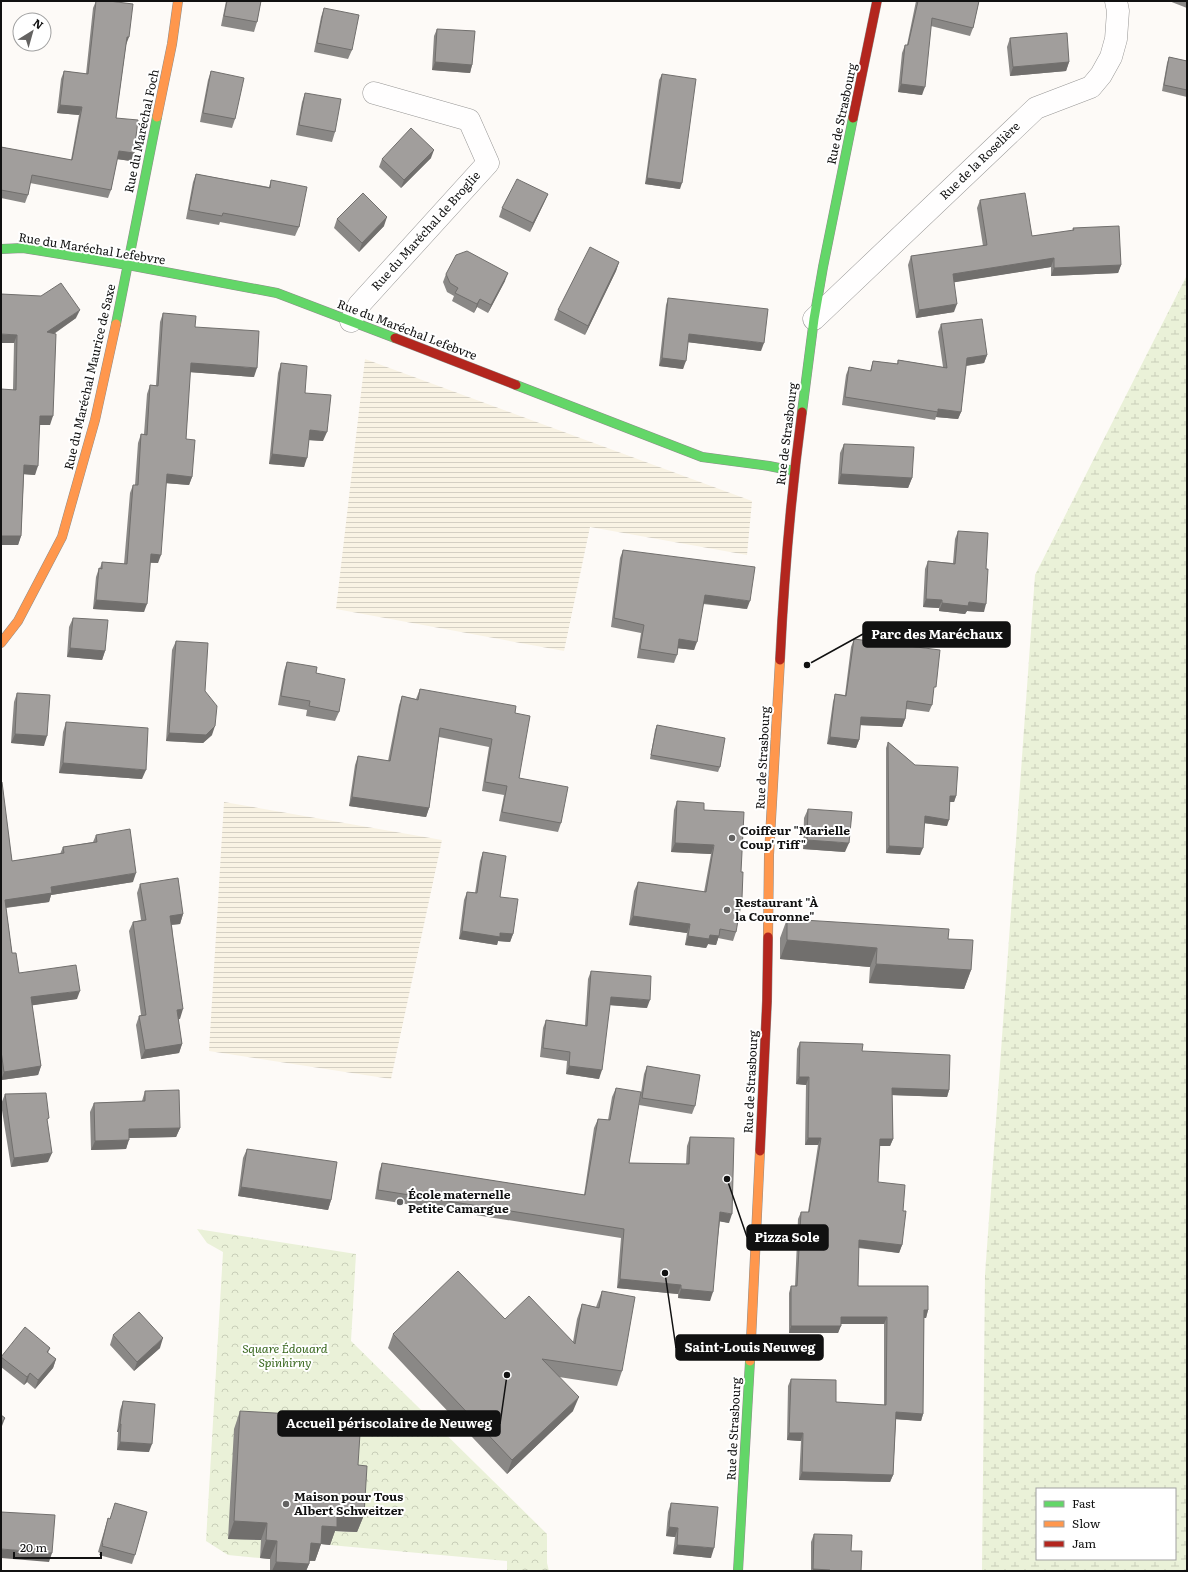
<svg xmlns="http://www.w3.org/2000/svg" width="1188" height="1572" viewBox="0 0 1188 1572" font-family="Literata,serif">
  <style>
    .farmland { fill: url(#farmland-rules) }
    .wetland { fill: url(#wetland-marsh); fill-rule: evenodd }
    .park { fill: url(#park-crowns) }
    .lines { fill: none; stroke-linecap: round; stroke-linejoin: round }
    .street-casing { stroke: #979695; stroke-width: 23 }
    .fast-casing { stroke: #8e8d8b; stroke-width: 10 }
    .slow-casing { stroke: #8e8d8b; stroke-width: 10 }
    .jam-casing { stroke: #8e8d8b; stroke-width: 10 }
    .street { stroke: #fffefe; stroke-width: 22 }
    .fast { stroke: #63d668; stroke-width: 9 }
    .slow { stroke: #ff974d; stroke-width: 9 }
    .jam { stroke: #b3261e; stroke-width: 9 }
    .wall { fill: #8a8886 }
    .shaded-wall { fill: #716f6d }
    .building { fill: #a19e9c; stroke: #716f6d }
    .poi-dot { fill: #646362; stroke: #fff; stroke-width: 1.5 }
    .labels { text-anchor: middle; stroke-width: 4; stroke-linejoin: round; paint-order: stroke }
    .street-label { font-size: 12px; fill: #111; stroke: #fff }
    .poi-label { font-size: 12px; font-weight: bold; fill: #111; stroke: #fff; text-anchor: start }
    .park-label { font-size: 12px; font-style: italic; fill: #3b6921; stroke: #fff }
    .leader { fill: none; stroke: #111; stroke-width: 1.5 }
    .callout-dot { fill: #111; stroke: #fff; stroke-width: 1.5 }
    .callout { fill: #111; stroke: #111; stroke-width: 1.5 }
    .callout-label { font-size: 13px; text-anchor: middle; font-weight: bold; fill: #fff }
  </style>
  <defs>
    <pattern id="farmland-rules" width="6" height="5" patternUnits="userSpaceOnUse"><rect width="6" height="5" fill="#f9f3e4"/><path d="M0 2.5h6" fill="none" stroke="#d4cfc3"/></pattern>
    <pattern id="wetland-marsh" width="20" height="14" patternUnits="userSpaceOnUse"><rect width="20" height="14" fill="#eaf1d8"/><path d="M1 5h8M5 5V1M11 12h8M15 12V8" fill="none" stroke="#c8ceb8"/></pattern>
    <pattern id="park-crowns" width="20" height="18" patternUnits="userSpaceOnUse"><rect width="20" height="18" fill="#eaf1d8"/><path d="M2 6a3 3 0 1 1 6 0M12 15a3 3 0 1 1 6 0" fill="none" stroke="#c8ceb8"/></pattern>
  </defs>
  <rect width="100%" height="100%" fill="#fdfaf7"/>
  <path class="farmland" d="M365,359L752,501L747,555L590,527L564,651L336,609Z
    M224,802L442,840L391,1079L209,1051Z"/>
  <path class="wetland" d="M1187,275V1571H982L985,1275L1035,575ZM1037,1489H1175V1559H1037Z"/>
  <path class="park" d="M197,1229L356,1254L351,1341L547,1534V1563L549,1571H507V1561L330,1545L331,1531L357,1532L360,1484L228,1538L261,1540L260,1558L228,1555L206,1541L223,1252L207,1243Z"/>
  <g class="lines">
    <g class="street-casing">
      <path id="street" d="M814,319L1036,108L1091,87L1101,75L1111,57L1116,39L1118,11L1116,1
        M351,321L359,305L488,163L469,120L374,93"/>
    </g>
    <g class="fast-casing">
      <path id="fast" d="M1,249L23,248L128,265L277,293L395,338
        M116,324L157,117
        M516,385L702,457L769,466L794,471
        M802,412L814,319L823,267L853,118
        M738,1571L750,1361"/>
    </g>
    <g class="slow-casing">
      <path id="slow" d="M157,117L172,44L178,1
        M1,643L18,621L62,537L95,420L116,324
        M768,937L769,855L780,660
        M750,1361L760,1151"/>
    </g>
    <g class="jam-casing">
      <path id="jam" d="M853,118L877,1
        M395,338L516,385
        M780,660C784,577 791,494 802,412
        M760,1151L767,1001L768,937"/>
    </g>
    <use href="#street" class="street"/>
    <use href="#fast" class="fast"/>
    <use href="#slow" class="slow"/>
    <use href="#jam" class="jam"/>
  </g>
  <path class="wall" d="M96,1H109L126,45L116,118L134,153L131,161L117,159L111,190L108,198L30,183L28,195L25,203L1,198V147L71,160L79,115L57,113L61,79L64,71L86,74L93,8Z
    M226,1H261L257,22L254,32L221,26Z
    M916,1H979L973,28L970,36L931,26L922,95L898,92L902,53L905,45H907Z
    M1169,1H1187V8Z
    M324,8L352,50L348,59L314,52L321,17Z
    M437,29L472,65L470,73L432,70L434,36Z
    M1010,38L1069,62L1066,71L1010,76L1007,47Z
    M1169,57L1187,61V97L1162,91L1167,63Z
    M211,71L235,119L232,128L200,122L208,80Z
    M662,74L680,189L645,184L659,80Z
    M305,93L335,132L332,142L296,135L302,102Z
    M431,158L401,188L379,167L382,159Z
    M196,174L269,187L271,180L299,227L295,236L220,222L219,225L186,219L193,182Z
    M548,194L544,203L530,232L499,217L502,208Z
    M980,200L1032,236L1072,231L1073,228L1121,265L1118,273L1051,276V267L954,282V312L916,318L908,265L911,256L983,246L977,208Z
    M337,219L384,226L359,252L334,228Z
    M619,262L616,271L585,335L554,320L558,310Z
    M446,274L505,281L488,313L477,307L474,313L452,301L454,296L447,292L443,282Z
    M1,294L76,318L54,334L50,425H40L35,475L24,474L21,536L18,545L13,389L14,343Z
    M668,298L761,351L688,342L683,369L659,366L666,305Z
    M163,313L195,327L254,377L190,372L186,439L192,477L189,485L166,483L158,563H150L144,612L93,609L96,577L99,568H100L102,562L124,564L130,493L133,485H135L138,443L141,434H144L147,394L150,385H156L160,322Z
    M941,324L987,355L984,363L966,366L961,412L958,419L936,417L935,420L842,405L846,375L849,367L870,371L873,361L897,364L898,360L943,367L938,332Z
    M281,363L305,393L323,441L309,440L304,467L269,464L278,373Z
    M844,444L912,478L908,488L838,484L840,453Z
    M958,531L984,612L967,611L965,614L939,611V608L923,607L925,569L928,561L953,563L955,539Z
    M623,550L747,609L703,604L694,650L678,648L677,655L674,663L637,658L641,633L611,627L620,558Z
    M73,618L105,651L102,660L67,657L69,627Z
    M854,639L933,694L932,705L929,712L906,709L905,719L902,727L860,725L859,740L856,748L827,744L833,702L835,694L845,695L851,647Z
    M176,641L205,691L212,735L203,743L166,741L172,650Z
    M287,662L316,673L339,712L335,721L306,716L307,710L278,705L284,671Z
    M420,689L515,713L519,778L561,823L558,832L499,821L504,795L482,791L489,747L439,737L429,808L426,817L349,806L355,765L358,756L388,761L399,705L402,696L416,699Z
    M17,693L44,746L11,743L14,702Z
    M66,722L142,779L59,773L63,732Z
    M657,725L720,767L718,772L650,759L655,730Z
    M888,742L915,765L956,796L954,802H950L947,826L924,823L920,855L886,853V748Z
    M1,782L12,861L60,854L63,847L93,842L96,835L133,882L51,895L49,902L6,908L12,953L19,973L77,999L32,1005L41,1066L38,1075L1,1080Z
    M677,801L704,810L736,932L733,941L718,938L716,945L708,944L706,948L685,945L687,933L629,925L634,891L638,882L704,892L711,854L671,852L674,810Z
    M808,809L845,852L803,849L804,818Z
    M483,852L513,934L510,942L498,941L497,945L459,939L464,900L467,892L475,893L480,861Z
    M140,884L183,914L180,924L172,925L180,1019H178L182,1044L179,1053L141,1059L136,1025L139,1016L141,1015L129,931L133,922L141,920L137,893Z
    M787,919L948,939L971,970L964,989L869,983L870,967L780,959V938Z
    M591,971L647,1008L610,1005L599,1079L566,1074L567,1061L540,1057L543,1028L546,1020L585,1025L588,979Z
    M800,1042L862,1051L949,1090L947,1097L892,1095L893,1139L890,1146H880L878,1182L903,1211L902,1245L899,1253L858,1248V1286L928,1310L926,1318H924L923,1414L921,1421L896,1419L893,1475L890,1482L799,1480L801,1441L787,1440L788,1386L791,1379L836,1402L884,1405V1324H841L838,1333H789V1293L791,1286H795L798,1219L801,1212H808L818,1145H805L806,1085L796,1084L797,1049Z
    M647,1066L695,1106L692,1114L639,1105L644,1074Z
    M616,1088L629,1163L686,1164L687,1146L690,1137L729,1223L720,1221L710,1301L678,1298V1294L617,1288L621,1238L375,1199L379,1172L382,1163L584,1195L594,1128L598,1119L608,1120L612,1097Z
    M145,1091L180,1128L176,1137L129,1138L126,1149L91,1150L90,1112L94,1103L142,1101Z
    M5,1094L48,1162L11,1167L1,1104Z
    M247,1149L331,1200L328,1210L238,1196L243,1158Z
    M602,1291L622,1371L617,1386L559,1377L573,1411L507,1474L388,1348L393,1334L505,1319L573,1342L577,1319L582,1304L596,1307Z
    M113,1335L160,1348L134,1371L110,1345Z
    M50,1348L48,1353L56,1359L53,1368L35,1389L27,1382L24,1385L1,1367V1357Z
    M123,1401L149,1452L117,1450L118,1432H117L120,1410Z
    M240,1411L358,1465L364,1515L357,1532L335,1531L330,1545L321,1544L315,1561H309V1564L306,1571H270V1559L260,1558L261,1540L228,1539L234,1429Z
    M115,1503L135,1555L132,1564L99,1555L100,1553L98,1552L105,1528L108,1518L110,1519Z
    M671,1503L711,1558L673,1554L675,1537L666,1536L668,1512Z
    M814,1534L851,1551L861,1571H811V1542Z"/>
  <path class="shaded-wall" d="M127,37H129L126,45H124Z
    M435,62L472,65L470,73L432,70Z
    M1069,62L1066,71L1010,76L1013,67Z
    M901,84L925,87L922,95L898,92Z
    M60,105L82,107L79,115L57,113Z
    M434,150L431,158L401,188L404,180Z
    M119,151L134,153L131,161L116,159Z
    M647,178L682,183L680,189L645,184Z
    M548,194L544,203L530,232L533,223Z
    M387,217L384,226L359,252L362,243Z
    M1054,258L1051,267L950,283L953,274Z
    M619,262L616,271L585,335L588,326Z
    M1121,265L1118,273L1051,276L1054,268Z
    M508,273L505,281L488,313L491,305Z
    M480,299L477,307L474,313L477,304Z
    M957,304L954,312L916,318L919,310Z
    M80,310L76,318L43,341L47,332Z
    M1,334L17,335L14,343H1Z
    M689,334L764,343L761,351L686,342Z
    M987,355L984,363L964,366L967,358Z
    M662,358L686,361L683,369L659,366Z
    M191,363L257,368L254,377L188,372Z
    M938,409L961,412L958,419L936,417Z
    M40,416H53L50,425H37Z
    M310,430L327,432L323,441L307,440Z
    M272,454L307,458L304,467L269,464Z
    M24,465L38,466L35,475L21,474Z
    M167,474L192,477L189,485L164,483Z
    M841,474L912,478L908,488L838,484Z
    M1,536H21L18,545H1Z
    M151,554L161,555L158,563L148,562Z
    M705,595L750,601L747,609L702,603Z
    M926,599L942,600L939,608L923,607Z
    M96,600L147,604L144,612L93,609Z
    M969,602L986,604L984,612L967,611L965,614L939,611L942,603Z
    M679,639L697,642L694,650L676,648Z
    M70,648L105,651L102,660L67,657Z
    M861,717L905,719L902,727L858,725Z
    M215,726L212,735L203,743L166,741L169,733Z
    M15,734L47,736L44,746L11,743Z
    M830,737L859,740L856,748L827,744Z
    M63,763L146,770L142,779L59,773Z
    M950,796H956L954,802H948Z
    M352,797L429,808L426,817L349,806Z
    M925,816L949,820L947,826L923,823Z
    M807,840L849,843L845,852L803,849Z
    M675,843L714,845L711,854L671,852Z
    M889,846L923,848L920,855L886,853Z
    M136,873L133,882L51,895L49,902L2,908L5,900L51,887Z
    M183,914L180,924L167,925L170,916Z
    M633,916L690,924L687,933L629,925Z
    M462,931L500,933L513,934L510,942L498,941L497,945L459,939Z
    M710,935L719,936L716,945L708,944L706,948L685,945L688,936Z
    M787,940L877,948L870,967L780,959Z
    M876,964L971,970L964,989L869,983Z
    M80,991L77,999L28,1006L31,997Z
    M611,997L650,1000L647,1008L608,1005Z
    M183,1009L180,1019L173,1020L177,1010Z
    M182,1044L179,1053L141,1059L145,1050Z
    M41,1066L38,1075L1,1080L4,1072Z
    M569,1066L602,1070L599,1079L566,1074Z
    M799,1077H809L806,1085L796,1084Z
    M892,1088L949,1090L947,1097L890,1095Z
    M180,1128L176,1137L125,1138L129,1129Z
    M808,1138H821L818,1145H805Z
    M880,1139H893L890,1146H877Z
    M129,1140L126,1149L91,1150L95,1141Z
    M52,1153L48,1162L11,1167L14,1158Z
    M241,1187L331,1200L328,1210L238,1196Z
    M720,1212L732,1214L729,1223L717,1221Z
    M859,1240L902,1245L899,1253L856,1247Z
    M620,1279L681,1285L678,1294L617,1288Z
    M681,1289L713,1292L710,1301L678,1298Z
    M924,1310H928L926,1318H922Z
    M841,1317H887L884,1324H838Z
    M791,1326H841L838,1333H789Z
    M163,1338L160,1348L134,1371L137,1362Z
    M56,1359L53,1368L35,1389L38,1380Z
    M30,1373L27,1382L24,1385L27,1377Z
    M579,1397L573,1411L507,1474L512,1460Z
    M896,1412L923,1414L921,1421L893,1419Z
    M5,1418L2,1426L1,1427V1423Z
    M120,1424H121L118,1432H117Z
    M789,1433H803L801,1441L787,1440Z
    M120,1442L152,1444L149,1452L117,1450Z
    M802,1472L893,1475L890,1482L799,1480Z
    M337,1513L364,1515L357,1532L335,1531L330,1545L321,1544L315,1561L304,1560L311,1543L322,1526Z
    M234,1521L267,1523L261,1540L228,1539Z
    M669,1527L678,1528L675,1537L666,1536Z
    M266,1540L277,1541L270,1559L260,1558Z
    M677,1545L714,1548L711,1558L673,1554Z
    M1,1549L52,1553L49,1562L1,1558Z
    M276,1562L309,1564L306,1571H272Z
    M813,1569L830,1570V1571H813Z"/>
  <path class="building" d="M96,1H109L133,4L129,37H127L116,118L138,120L134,153L119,151L111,190L32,175L28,195L1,190V147L72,160L82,107L60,105L64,71L88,74Z
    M227,1H261L257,22L224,16Z
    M918,1H979L973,28L932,18L925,87L901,84L905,45H908Z
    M324,8L359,15L352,50L317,43Z
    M437,29L475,31L472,65L435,62Z
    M1067,33L1069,62L1013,67L1010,38Z
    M1169,57L1187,61V90L1164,85Z
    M211,71L244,78L235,119L203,113Z
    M662,74L696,79L682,183L647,178Z
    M305,93L341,99L335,132L299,125Z
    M411,128L434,150L404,180L382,159Z
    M196,174L270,188L271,180L307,187L299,227L223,213L222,216L189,210Z
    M517,179L548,194L533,223L502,208Z
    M363,193L387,217L362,243L337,219Z
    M1025,193L1032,236L1074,230L1073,228L1119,226L1121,265L1054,268V258L953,274L957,304L919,310L911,256L987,245L980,200Z
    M590,247L619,262L588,326L558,310Z
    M467,251L508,273L491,305L480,299L477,304L455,293L458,288L450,283L446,274L456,255Z
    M61,283L80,310L47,332L56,334L53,416H40L38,466L24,465L21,536H1V389L16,390L17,335L1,334V294L41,296Z
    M668,298L768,309L764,343L689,334L686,361L662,358Z
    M163,313L196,316L195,327L259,331L257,368L191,363L186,439L195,440L192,477L167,474L161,555L151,554L147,604L96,600L99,568L102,569V562L127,564L133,485H138L141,434L147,435L150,385L158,386Z
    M982,319L987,355L967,358L961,412L938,409V412L845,397L849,367L871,371L873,361L898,364V360L947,368L941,324Z
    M281,363L307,366L305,393L331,395L327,432L310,430L307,458L272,454Z
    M844,444L914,447L912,478L841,474Z
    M958,531L988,533L986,569H988L986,604L969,602L968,606L942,603V600L926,599L928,561L955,564Z
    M623,550L755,567L750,601L705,595L697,642L679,639L677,655L640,649L644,625L614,618Z
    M73,618L108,620L105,651L70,648Z
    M854,639L940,650L936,687H934L932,705L907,701L905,719L861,717L859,740L830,737L835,694L846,696Z
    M176,641L208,643L205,691L217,706L215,726L206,735L169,733Z
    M287,662L317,667L316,673L345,679L339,712L309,706L310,701L281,696Z
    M420,689L516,706L515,713L530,716L519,778L568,787L561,823L502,812L507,786L485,782L492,739L440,728L429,808L352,797L358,756L390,761L402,696L418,700Z
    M17,693L50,695L47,736L15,734Z
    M66,722L148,728L146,770L63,763Z
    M657,725L725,738L720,767L651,755Z
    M888,742L915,765L958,767L956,796H950L949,820L925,816L923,848L889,846Z
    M1,782H2L12,861L64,853L63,847L97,842L96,835L130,829L136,873L51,887L52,893L5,900L12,953H16L19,973L76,965L80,991L31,997L41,1066L4,1072L1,1051Z
    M677,801L704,803V810L744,812L741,872H743L742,898L736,932L720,929L719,936L710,935L709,939L688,936L690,924L633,916L638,882L706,892L714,845L675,843Z
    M808,809L852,812L849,843L807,840Z
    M483,852L506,856L500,897L518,899L513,934L500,933V937L462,931L467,892L477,893Z
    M178,878L183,914L170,916L183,1009L177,1010L182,1044L145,1050L139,1016L146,1015L133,922L146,920L140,884Z
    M787,919L949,929L948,939L973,940L971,970L876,964L877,948L787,940Z
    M591,971L651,976L650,1000L611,997L602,1070L569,1066L570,1052L543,1048L546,1020L587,1026Z
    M800,1042L863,1044L862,1051L950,1055L949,1090L892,1088L893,1139H880L878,1182L905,1185L903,1211H906L902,1245L859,1240L858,1286H928V1310H924L923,1414L896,1412L893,1475L802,1472L803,1433H789L791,1379L836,1380V1402L886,1405L887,1317H841V1326H791V1286H797L801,1212H809L821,1138H808L809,1077H799Z
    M647,1066L700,1075L695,1106L642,1098Z
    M616,1088L641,1092L629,1163L689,1164L690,1137L734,1138L732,1214L720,1212L713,1292L681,1289V1285L620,1279L624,1229L378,1190L382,1163L585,1195L598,1119L610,1120Z
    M179,1090L180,1128L129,1129V1140L95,1141L94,1103L145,1101V1091Z
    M46,1093L49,1118L47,1119L52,1153L14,1158L5,1094Z
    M247,1149L337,1162L331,1200L241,1187Z
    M458,1271L505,1319L529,1296L575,1344L582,1304L599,1308L602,1291L635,1297L622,1371L542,1359L579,1397L512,1460L393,1334Z
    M139,1312L163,1338L137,1362L113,1335Z
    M25,1327L50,1348L47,1352L56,1359L38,1380L30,1373L27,1377L1,1357Z
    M123,1401L155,1404L152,1444L120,1442L121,1424H120Z
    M240,1411L361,1418L358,1465L367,1466L364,1515L337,1513V1527L322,1526L321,1544L311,1543L309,1564L276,1562L277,1541L266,1540L267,1523L234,1521Z
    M1,1415L5,1418L1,1423Z
    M115,1503L147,1512L135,1555L102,1546L103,1544L102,1543L108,1518L110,1519Z
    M671,1503L718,1507L714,1548L677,1545L678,1528L669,1527Z
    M1,1512L55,1515L52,1553L1,1549Z
    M814,1534L852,1535L851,1551H862L861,1571H830V1570L813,1569Z"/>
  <g class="poi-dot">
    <circle cx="732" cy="838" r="4"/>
    <circle cx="727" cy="910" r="4"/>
    <circle cx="400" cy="1202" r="4"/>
    <circle cx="286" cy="1504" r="4"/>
  </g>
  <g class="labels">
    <g class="street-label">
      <text transform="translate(842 114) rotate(-78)" y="4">Rue de Strasbourg</text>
      <text transform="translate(142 131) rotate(-78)" y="4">Rue du Maréchal Foch</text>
      <text transform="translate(980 161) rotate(-44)" y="4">Rue de la Roselière</text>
      <text transform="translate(426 231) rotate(-48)" y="4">Rue du Maréchal de Broglie</text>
      <text transform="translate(92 249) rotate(9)" y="4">Rue du Maréchal Lefebvre</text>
      <text transform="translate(407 330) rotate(21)" y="4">Rue du Maréchal Lefebvre</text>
      <text transform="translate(90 377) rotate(-77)" y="4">Rue du Maréchal Maurice de Saxe</text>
      <text transform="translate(787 434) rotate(-83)" y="4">Rue de Strasbourg</text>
      <text transform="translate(763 758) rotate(-87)" y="4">Rue de Strasbourg</text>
      <text transform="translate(751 1082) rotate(-87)" y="4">Rue de Strasbourg</text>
      <text transform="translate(734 1429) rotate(-87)" y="4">Rue de Strasbourg</text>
    </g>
    <g class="poi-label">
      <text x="740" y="835">Coiffeur "Marielle<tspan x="740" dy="14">Coup' Tiff"</tspan></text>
      <text x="735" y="907">Restaurant "À<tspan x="735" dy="14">la Couronne"</tspan></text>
      <text x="408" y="1199">École maternelle<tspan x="408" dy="14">Petite Camargue</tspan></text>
      <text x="294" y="1501">Maison pour Tous<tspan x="294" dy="14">Albert Schweitzer</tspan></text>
    </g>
    <g class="park-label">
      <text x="285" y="1353">Square Édouard<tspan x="285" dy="14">Spinhirny</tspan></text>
    </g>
  </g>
  <path class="leader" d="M807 665L863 634M727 1179L747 1237M665 1273L676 1348M507 1375L500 1424"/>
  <g class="callout-dot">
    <circle cx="807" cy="665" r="4"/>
    <circle cx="727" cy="1179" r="4"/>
    <circle cx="665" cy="1273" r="4"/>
    <circle cx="507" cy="1375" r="4"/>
  </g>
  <g class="callout">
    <rect x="863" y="622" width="147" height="25" rx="4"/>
    <rect x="747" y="1225" width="81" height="25" rx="4"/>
    <rect x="676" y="1335" width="147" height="25" rx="4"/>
    <rect x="278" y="1411" width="222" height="25" rx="4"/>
  </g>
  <g class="callout-label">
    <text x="937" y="639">Parc des Maréchaux</text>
    <text x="787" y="1242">Pizza Sole</text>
    <text x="750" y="1352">Saint-Louis Neuweg</text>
    <text x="389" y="1428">Accueil périscolaire de Neuweg</text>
  </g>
  <rect width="1188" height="1572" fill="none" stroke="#111111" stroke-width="4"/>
  <rect x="1036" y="1488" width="140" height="72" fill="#ffffff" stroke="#a0a0a0"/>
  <rect x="1044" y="1501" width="20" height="6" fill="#63d668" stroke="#a0a0a0"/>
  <text x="1072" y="1508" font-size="12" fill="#111111">Fast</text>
  <rect x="1044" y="1521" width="20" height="6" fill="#ff974d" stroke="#a0a0a0"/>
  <text x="1072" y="1528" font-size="12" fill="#111111">Slow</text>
  <rect x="1044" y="1541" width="20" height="6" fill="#b3261e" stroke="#a0a0a0"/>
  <text x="1072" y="1548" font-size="12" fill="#111111">Jam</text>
  <g transform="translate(32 32) rotate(37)"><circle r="19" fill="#ffffff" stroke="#a0a0a0"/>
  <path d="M0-3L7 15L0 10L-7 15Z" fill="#646362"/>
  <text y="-6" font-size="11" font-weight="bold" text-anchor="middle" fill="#111111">N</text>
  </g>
  <path d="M14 1552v6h87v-6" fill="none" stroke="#111111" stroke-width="2"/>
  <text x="20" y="1552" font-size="12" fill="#111111" stroke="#ffffff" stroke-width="3" paint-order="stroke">20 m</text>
</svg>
